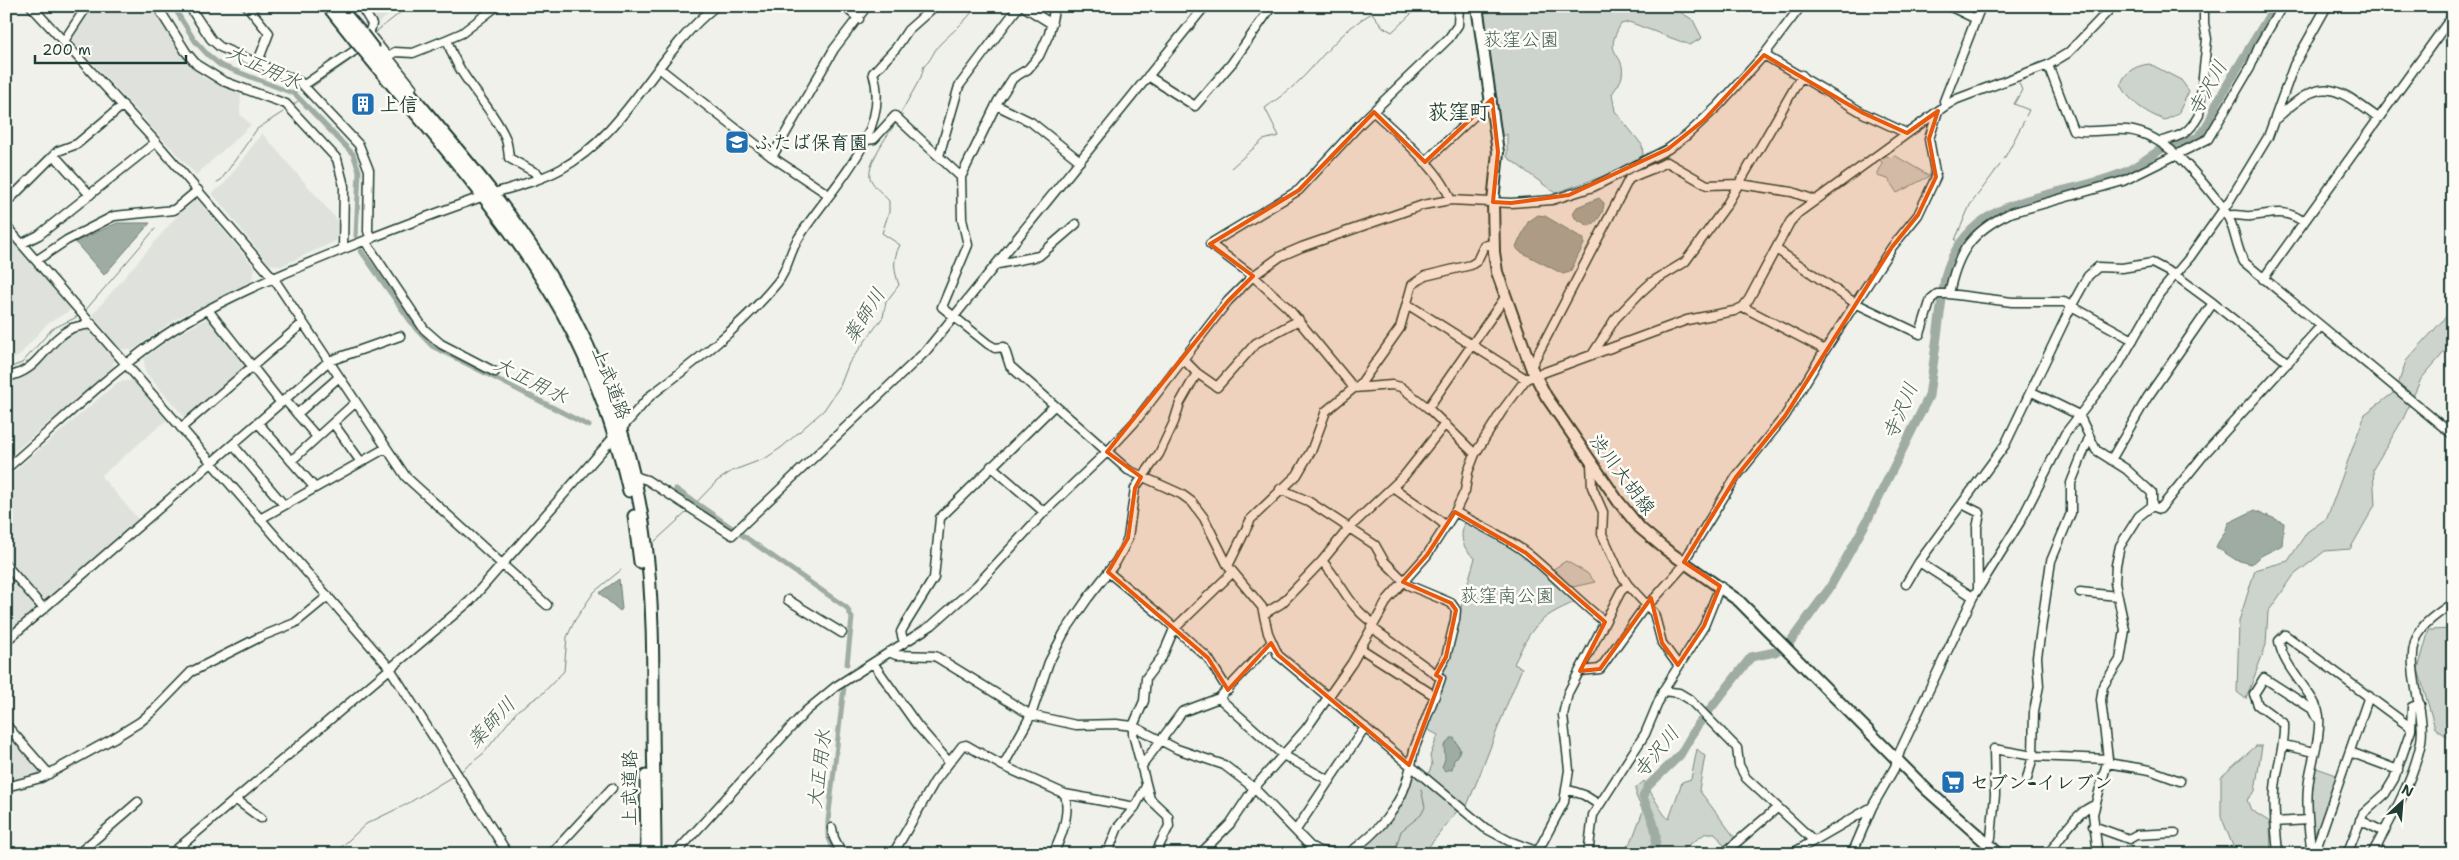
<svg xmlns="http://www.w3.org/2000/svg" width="2459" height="860" viewBox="0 0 2459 860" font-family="'Shantell Sans','Klee One',sans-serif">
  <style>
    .built { fill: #dfe2dc }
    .green { fill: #cdd3cd; stroke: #768880 }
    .water { fill: #9faca4; stroke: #6c8077 }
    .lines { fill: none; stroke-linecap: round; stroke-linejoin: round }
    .stream { stroke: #6c8077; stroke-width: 1 }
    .canal { stroke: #9faca4; stroke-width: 5 }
    .river { stroke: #9faca4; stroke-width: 9 }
    .minor-casing { stroke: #1f3d34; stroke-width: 11 }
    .major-casing { stroke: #1f3d34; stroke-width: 14 }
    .highway-casing { stroke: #1f3d34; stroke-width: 15 }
    .minor { stroke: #fdfcf7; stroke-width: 8 }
    .major { stroke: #fdfcf7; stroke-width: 10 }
    .highway { stroke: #fdfcf7; stroke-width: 11 }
    .highway-bridge-casing { stroke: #1f3d34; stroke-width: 15; stroke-linecap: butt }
    .highway-bridge { stroke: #fdfcf7; stroke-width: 11 }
    .marked { fill: #e8590c; fill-opacity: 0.2; stroke: #e8590c; stroke-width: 4; stroke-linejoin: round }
    .labels { text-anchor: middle; stroke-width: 5; stroke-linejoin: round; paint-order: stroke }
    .park-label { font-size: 19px; fill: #425b53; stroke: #fdfcf7 }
    .poi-label { font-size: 19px; font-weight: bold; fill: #1f3d34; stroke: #fdfcf7; text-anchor: start }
    .street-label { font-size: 19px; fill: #1f3d34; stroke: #fdfcf7 }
    .water-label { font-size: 20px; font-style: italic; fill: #455e56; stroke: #fdfcf7 }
    .quarter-label { font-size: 21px; font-weight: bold; fill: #1f3d34; stroke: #fdfcf7 }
  </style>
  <rect width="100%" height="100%" fill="#f0f1eb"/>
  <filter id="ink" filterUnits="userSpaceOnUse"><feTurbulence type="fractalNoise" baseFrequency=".02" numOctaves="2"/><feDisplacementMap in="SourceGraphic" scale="10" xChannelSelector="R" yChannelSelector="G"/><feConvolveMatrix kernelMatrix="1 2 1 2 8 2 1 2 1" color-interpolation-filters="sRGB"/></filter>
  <g filter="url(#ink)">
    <path class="built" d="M91,6H152L190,65L204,78L241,93L240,114L251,125L196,175L73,42L72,36Z
      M364,6H403L378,23Z
      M262,133L338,221L336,241L281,266L269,264L212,193L224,184Z
      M195,200L199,201L255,268L252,281L176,319L133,350L120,349L92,315L176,217Z
      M6,231L74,308L47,324L18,357L6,361Z
      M208,318L211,319L246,364V368L187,420L145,372L144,358L172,338Z
      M88,329L93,330L115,355L113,367L6,459V381L26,376L55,345L74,332Z
      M135,380L168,419L101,476L140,521L47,603L42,602L6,560V478L118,382Z
      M6,570L37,606V610L6,637Z
      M6,729L43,771L42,774L6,783Z"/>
    <path class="green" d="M1483,6H1671L1693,20L1702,38L1690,45L1629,22L1621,24C1601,57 1626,51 1622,76C1621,82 1615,89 1612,94L1615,111L1642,145L1643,155L1621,170L1555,193L1507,157V134L1502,137Z
      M2150,64L2181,80L2189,91L2178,114L2165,120C2147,114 2128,101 2121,84C2125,71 2137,65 2150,64Z
      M1882,154L1891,158L1894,155L1930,176L1897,193L1888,179L1877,176L1882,163L1879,157Z
      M2453,309V342L2421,379L2403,419L2373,469L2375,505L2350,549L2325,551L2294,575L2268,612L2266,645L2246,699L2237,692L2239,621L2255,570L2288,561L2307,532L2327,518L2365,414L2396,391L2406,361Z
      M1466,519L1523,553L1547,573L1566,561L1587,573L1595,582L1564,589L1575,602C1537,618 1531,628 1514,664L1522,668C1502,714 1486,762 1466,808L1462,805L1423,854L1353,853L1374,836L1411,771L1425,782L1432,765L1430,756L1438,735L1426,729C1445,673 1458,615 1475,558C1461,548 1459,535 1466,519Z
      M2453,629V741L2435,728L2418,669L2429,630Z
      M2256,746H2262L2255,791L2247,800L2251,810L2270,822L2271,854H2236L2221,816V777Z
      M1697,749L1705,756L1699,790L1742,847L1737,854L1726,848L1715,833H1706L1683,849L1684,854H1601L1603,851L1624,850L1632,840L1643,811L1636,796V788L1644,781C1651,791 1662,815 1669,819L1682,782L1691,779Z
      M2314,767L2339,776L2318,835L2313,834L2311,809Z"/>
    <path class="water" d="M1599,198L1604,203C1604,211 1598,223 1589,226L1575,218L1573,213L1577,207Z
      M1538,215L1545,216L1584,239V244L1570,272L1563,274L1519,251L1516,247L1528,222Z
      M117,223H150L104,275L75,242Z
      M2255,510L2284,523L2282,545C2271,552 2260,554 2252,564L2236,560L2216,547C2220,537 2225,536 2228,523Z
      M619,579L622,609L620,611L599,593Z
      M1451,738H1454L1460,749L1458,756L1454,760L1452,769L1445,771L1442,767L1445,759L1444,746Z"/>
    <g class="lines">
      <path class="stream" d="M375,34L378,30L409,6
        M2019,83L2022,90L2014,104L2029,110L2026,116
        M312,87L355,57
        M293,105L298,101
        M899,116L921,77L924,66C932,60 933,51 940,44C953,31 966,22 976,6
        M2004,159L2024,121
        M1231,168L1263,140L1279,136L1265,108C1280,97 1294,87 1307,73C1327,51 1345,28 1372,13L1383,27L1392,32L1411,14L1414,6
        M217,182L221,180L257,129L283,112
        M1959,244L1955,240L1970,205L2000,165
        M84,312L155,229
        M6,369L22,363L52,329L79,316
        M692,507L717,481L732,471L766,458L782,447L824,410L840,386L849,363L883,317L886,302L899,285C894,270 892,260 900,245L882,233L889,212V201C883,194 875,188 871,180C864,168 888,133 897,122
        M652,544L688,511
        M1848,554L1865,519L1868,521
        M459,773L484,753L518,710L542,694L564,671L567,637L575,620L594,592L621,570
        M1382,850L1386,852L1396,848L1401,831L1421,815L1425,807L1421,789
        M334,854L366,824L407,804L453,776"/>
      <path class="canal" d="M173,6L195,41L208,55L220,65L295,94L353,154L359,171L356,236
        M361,251L416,329L432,346L589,426
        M676,489L847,608L852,618L847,664
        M835,854L828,835V821L844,687"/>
      <path class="river" d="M1651,854C1664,836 1649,815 1643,797L1648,786L1680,755L1697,726L1751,657L1775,652L1790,642L1829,589L1867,521L1929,396L1945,277C1968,190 2059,201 2127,171C2142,164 2154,152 2169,145C2178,141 2190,142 2198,137C2209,129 2212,112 2218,101C2236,69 2256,38 2275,6"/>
      <g class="minor-casing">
        <path id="minor" d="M31,6L156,142L274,279L406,477L547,605
          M157,6L186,52L197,65L223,81L286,104L337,159L344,186L343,249
          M189,6L211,39L220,47L300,82L359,145L369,170L368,231L371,239
          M247,6L269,33L257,64
          M497,6L462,33L448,39V42C458,77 489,103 504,135C508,142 508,150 509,158L538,174L540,178
          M844,6L859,19
          M1023,6L1052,24
          M1055,6L1049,34L1039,56L1028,69L1013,78L998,101L961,177L962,219L968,245L942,307L988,344L995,348L1004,347L1010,366L1128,470L1181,494L1192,502L1204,518L1228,566L1262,607L1268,633L1278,655L1485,828L1509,841L1544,854
          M1949,6L1976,19
          M371,36L412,87
          M64,41L87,6
          M1764,55L1863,113L1906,133
          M387,57L395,52L413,53L448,39
          M2048,65L2073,130C2091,134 2109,128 2127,130C2168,134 2200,179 2224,209
          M659,68L772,157L829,195
          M1148,76L1195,106L1232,63L1272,6
          M304,85L363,45L368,38L372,24L361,6
          M996,105L1031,122L1080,161
          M1945,106L1944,101L1981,6
          M1374,112C1394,131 1445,174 1450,200
          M2277,118C2323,75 2333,85 2378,118
          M867,140L874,139L895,116L961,177
          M2162,141C2182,136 2189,133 2199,115L2207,39L2204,23V6
          M54,155L90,195
          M939,156L959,86L1019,6
          M772,157L834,49L867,6
          M1425,162L1492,99
          M6,203L58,151L77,144L123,105
          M2224,210C2235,224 2235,246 2244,262L2453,435
          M2228,216C2235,213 2243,217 2251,216C2274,214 2284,208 2304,222
          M6,226L389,667L508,854
          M365,241L424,329L441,344L495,372
          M23,243L39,235L156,142
          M1776,249L1855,303L1920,334L1931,299L1937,294H1949L2012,302H2064L2133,340
          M37,260L67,240L114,216L174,210L198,190
          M998,264L1039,256L1076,224
          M2263,279L2453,15
          M1949,294C1957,252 1972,231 2010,213L2123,181L2208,139L2250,68L2260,44L2282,6
          M1407,304L1526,379
          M1743,307L1825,350
          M208,310L281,403
          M1592,355L1615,319L1640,293L1652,282L1685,262L1726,206L1802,75
          M1183,359L1197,373L1217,387L1256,343L1299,320
          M1531,367L1629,179C1641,172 1655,169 1667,162L1707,185L1740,184L1792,192L1815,200
          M6,377C41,371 43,343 72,328C78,326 86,325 92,324
          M1359,386L1400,328L1412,285L1425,276L1471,265L1477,261L1484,246L1492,244
          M1354,388L1288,308L1253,276L1210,244L1299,190L1362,122L1449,38L1458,25L1459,6
          M2032,392L2079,415L2096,450L2126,469L2152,493V506
          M285,400L317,437
          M1428,408L1506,296
          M297,414L339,377
          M258,423L315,488
          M333,423L361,462
          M181,428L303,323
          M233,445L284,505
          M2111,460L2147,398L2213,303
          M291,461L356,402
          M991,466L1044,512
          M6,469C55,427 102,380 155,342C210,303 279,275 341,250C388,231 436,213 484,196C509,188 537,182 561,169C628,132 657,52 716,6
          M634,476L647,480L732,535L926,351L1205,6
          M1393,487C1410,501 1429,511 1446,526
          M1280,489L1308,501L1375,545L1384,561L1408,585L1451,603L1456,610L1455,620L1446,657L1436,675
          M1962,504L1980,513L1977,528L1978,588
          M2152,506L2160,509L2207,451L2321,326
          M1455,512C1479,525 1506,537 1528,554C1555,576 1578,601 1605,622
          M260,519L386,448
          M1322,561C1342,583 1348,606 1373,623
          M1684,561L1736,477L1785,416L1825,350L1892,247L1918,215L1936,177L1929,139L1938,111
          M1919,562L1973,597
          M6,565L44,609
          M1228,566L1251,519L1297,475L1312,449L1326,411L1354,388L1392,385L1401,387L1428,408L1475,454
          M1108,572L1159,614L1208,658L1228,690
          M1906,584L1919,562L2005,445L2072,305L2088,276L2098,267L2122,268L2152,263L2175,275L2213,303L2288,363
          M1628,585L1654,613L1662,643L1678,665
          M2080,592L2117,596
          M788,600L842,633
          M1264,614L1282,603L1322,561L1349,528L1404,476L1445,424
          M6,641L329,361L400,336
          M904,643L901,632L903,628L934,578L940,518L1054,406
          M1271,643L1219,698L1283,755L1330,781
          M1360,648L1435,696
          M889,652L896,655L935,656L1031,715L1076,725L1116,724L1133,726L1177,749L1224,765L1254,788L1310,846L1319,851L1340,854
          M873,663L917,725L949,762
          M1580,671L1600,669L1646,605L1654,599L1686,563
          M1663,691L1679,693L1689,699L1737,748L1739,765L1746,778L1813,840
          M6,725L49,774
          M2284,745L2314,752
          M2350,752L2398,770
          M2107,763L2150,770L2180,781
          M1003,766L1031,715L1049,662L1064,633L1088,598L1116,562L1123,549L1128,538L1135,488L1159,454L1174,422L1180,403L1197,373
          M1141,767L1182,712L1219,698
          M2027,779L2033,756L2034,711L2039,686L2037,657L2051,561L2071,513V483L2089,438
          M6,787L41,778L114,738L140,722L154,710L191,672L260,637L295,623L328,596
          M1566,789L1584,795L1598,804
          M235,799L261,818
          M2360,820L2384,832
          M2275,822L2308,820
          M2093,826L2129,839L2136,835L2175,833
          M832,828L834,838L842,854
          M1296,830L1365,727
          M1987,844L1991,838L1995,795L1994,749L2033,756L2108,759
          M1538,851L1564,802L1569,770L1563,715L1568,693L1621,591L1628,585L1620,573L1602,534L1603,512L1592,487L1591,463
          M78,854L138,802
          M171,854L470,601L650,396C695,362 742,326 777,283C788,270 789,253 798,239C827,191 893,134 873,73L896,48L908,30L935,6
          M551,854L612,788
          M675,854L806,711L835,687L932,625L978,584L1044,512L1107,452L1134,423L1228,301L1253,276L1281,256L1302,247L1423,205L1450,200L1511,203L1552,200L1593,187L1668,149L1687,135L1719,105L1764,55L1801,6
          M893,854L935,781L962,746L966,745L1003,766L1065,794L1135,807
          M1053,854C1062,836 1070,813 1065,794
          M1107,854L1118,827L1135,807L1146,786
          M1155,854L1169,826L1168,816L1150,799L1133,734V726L1144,701L1146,678L1162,657L1174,629L1233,572
          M1200,854L1230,824L1254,788L1306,729L1352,663L1388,599L1427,555L1455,512L1465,491L1468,472L1475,454L1502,411L1526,379L1687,320L1734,311L1743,307L1749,299L1790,222L1798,213L1945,106L1957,99L2048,65L2068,53L2113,6
          M1348,854C1376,833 1401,809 1409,773C1412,764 1412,756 1415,747C1424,724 1433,702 1441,678L1371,627
          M1368,854H1373
          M1588,854L1593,815L1645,734L1663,691L1704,626L1720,586
          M1723,854L1777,808
          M1791,854L1872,807
          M1852,854L1872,807L1895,767L1900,751L1973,597L2020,522L2065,434L2119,364L2159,294L2190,257L2228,203L2268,137L2294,65L2327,6
          M2048,854C2061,839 2076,811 2095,805
          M2098,854L2093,814L2108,759L2101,700L2103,686L2120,660L2125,630L2115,583L2116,565L2120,546L2139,516L2152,506
          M2278,854C2276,828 2272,800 2277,774C2280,757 2285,742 2284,724L2258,705L2254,694L2264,678L2312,709L2316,717
          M2312,854C2309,833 2306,809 2308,788C2310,764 2321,740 2319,716C2316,694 2284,671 2279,641L2285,635L2410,727
          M2314,854L2369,696
          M2347,854L2363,814L2385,794L2394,779L2411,730L2412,707L2420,704
          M2372,854C2390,821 2414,779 2421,742C2427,707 2398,657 2423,627C2430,618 2443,610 2453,603"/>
      </g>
      <g class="major-casing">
        <path id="major" d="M1477,6L1498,152L1493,202L1494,252L1497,272L1531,367L1546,396L1618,501L1640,528L1665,549L1739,601L1927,790L1999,854"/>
      </g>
      <g class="highway-casing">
        <path id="highway" d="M328,6L355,40
          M338,6L362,34
          M375,51C436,126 505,199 554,282C601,362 635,451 646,544C653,601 653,659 653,716C653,762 655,808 655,854
          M369,57C437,140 510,220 563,314C593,369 615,430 629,491
          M634,516L640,562
          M646,776L647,854"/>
      </g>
      <use href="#minor" class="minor"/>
      <use href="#major" class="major"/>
      <use href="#highway" class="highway"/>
      <g class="highway-bridge-casing">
        <path id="highway-bridge" d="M362,34L375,51
          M355,40L369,57"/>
      </g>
      <use href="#highway-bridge" class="highway-bridge"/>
    </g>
  </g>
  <path class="marked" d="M1764,55L1863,113L1907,133L1938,111L1929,139L1936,177L1918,215L1892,247L1785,416L1736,477L1684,562L1720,586L1704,626L1678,665L1662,643L1651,598L1600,669L1580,671L1605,622L1526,553L1455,512L1427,555L1403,582L1451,603L1456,610L1446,657L1436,675L1441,678L1409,765L1278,655L1271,643L1228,690L1208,658L1108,572L1128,538L1135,488L1141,477L1107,452L1228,301L1253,276L1210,244L1299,190L1374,112L1425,162L1492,99L1498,152L1493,202L1511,203L1569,195L1668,149L1704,120Z"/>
  <defs>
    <g id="building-square" transform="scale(1.25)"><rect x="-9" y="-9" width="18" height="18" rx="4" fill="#1f6fb2" stroke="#fdfcf7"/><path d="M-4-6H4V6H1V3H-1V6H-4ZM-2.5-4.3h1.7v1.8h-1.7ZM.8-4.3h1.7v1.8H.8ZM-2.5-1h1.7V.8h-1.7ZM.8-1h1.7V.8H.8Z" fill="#fff"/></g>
    <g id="school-square" transform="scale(1.25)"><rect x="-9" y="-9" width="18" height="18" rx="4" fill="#1f6fb2" stroke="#fdfcf7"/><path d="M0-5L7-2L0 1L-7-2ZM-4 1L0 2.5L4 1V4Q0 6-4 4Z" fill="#fff"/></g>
    <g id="supermarket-square" transform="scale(1.25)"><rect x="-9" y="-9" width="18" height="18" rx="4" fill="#1f6fb2" stroke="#fdfcf7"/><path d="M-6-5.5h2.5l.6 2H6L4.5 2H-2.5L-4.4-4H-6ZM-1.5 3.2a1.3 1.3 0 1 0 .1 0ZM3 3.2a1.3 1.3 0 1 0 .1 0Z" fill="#fff"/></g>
  </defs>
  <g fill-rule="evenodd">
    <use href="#building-square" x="363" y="104"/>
    <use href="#school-square" x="737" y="142"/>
    <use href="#supermarket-square" x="1953" y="782"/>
  </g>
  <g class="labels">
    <g class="park-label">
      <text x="1521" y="46">荻窪公園</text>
      <text x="1507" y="602">荻窪南公園</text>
    </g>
    <g class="poi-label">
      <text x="380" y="111">上信</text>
      <text x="754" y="149">ふたば保育園</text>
      <text x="1970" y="789">セブン-イレブン</text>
    </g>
    <g class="street-label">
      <text transform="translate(612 383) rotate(69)" y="7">上武道路</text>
      <text transform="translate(1623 474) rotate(53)" y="7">渋川大胡線</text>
      <text transform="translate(629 788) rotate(-90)" y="7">上武道路</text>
    </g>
    <g class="water-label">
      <text transform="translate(264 67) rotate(25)" y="7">大正用水</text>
      <text transform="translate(2207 88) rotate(-61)" y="7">寺沢川</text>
      <text transform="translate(864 315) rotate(-58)" y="7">薬師川</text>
      <text transform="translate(531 380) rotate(27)" y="7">大正用水</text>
      <text transform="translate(1900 411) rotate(-67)" y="7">寺沢川</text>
      <text transform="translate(491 722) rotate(-47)" y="7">薬師川</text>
      <text transform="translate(1656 752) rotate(-51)" y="7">寺沢川</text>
      <text transform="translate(819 769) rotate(-83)" y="7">大正用水</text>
    </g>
    <g class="quarter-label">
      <text x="1459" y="119">荻窪町</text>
    </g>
  </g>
  <rect width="2459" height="860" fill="none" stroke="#fdfcf7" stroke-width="25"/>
  <rect x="12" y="12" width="2434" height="835" fill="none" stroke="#1f3d34" stroke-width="2" filter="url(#ink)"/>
  <g transform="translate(2402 802) rotate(26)" stroke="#fdfcf7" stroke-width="4" paint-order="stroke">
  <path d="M0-4L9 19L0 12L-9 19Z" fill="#1f3d34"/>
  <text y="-8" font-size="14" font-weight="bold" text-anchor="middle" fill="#1f3d34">N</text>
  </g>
  <path d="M35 55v8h151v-8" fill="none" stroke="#1f3d34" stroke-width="2.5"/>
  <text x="42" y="55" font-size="15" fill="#1f3d34" stroke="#fdfcf7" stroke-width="4" paint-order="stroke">200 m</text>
</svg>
